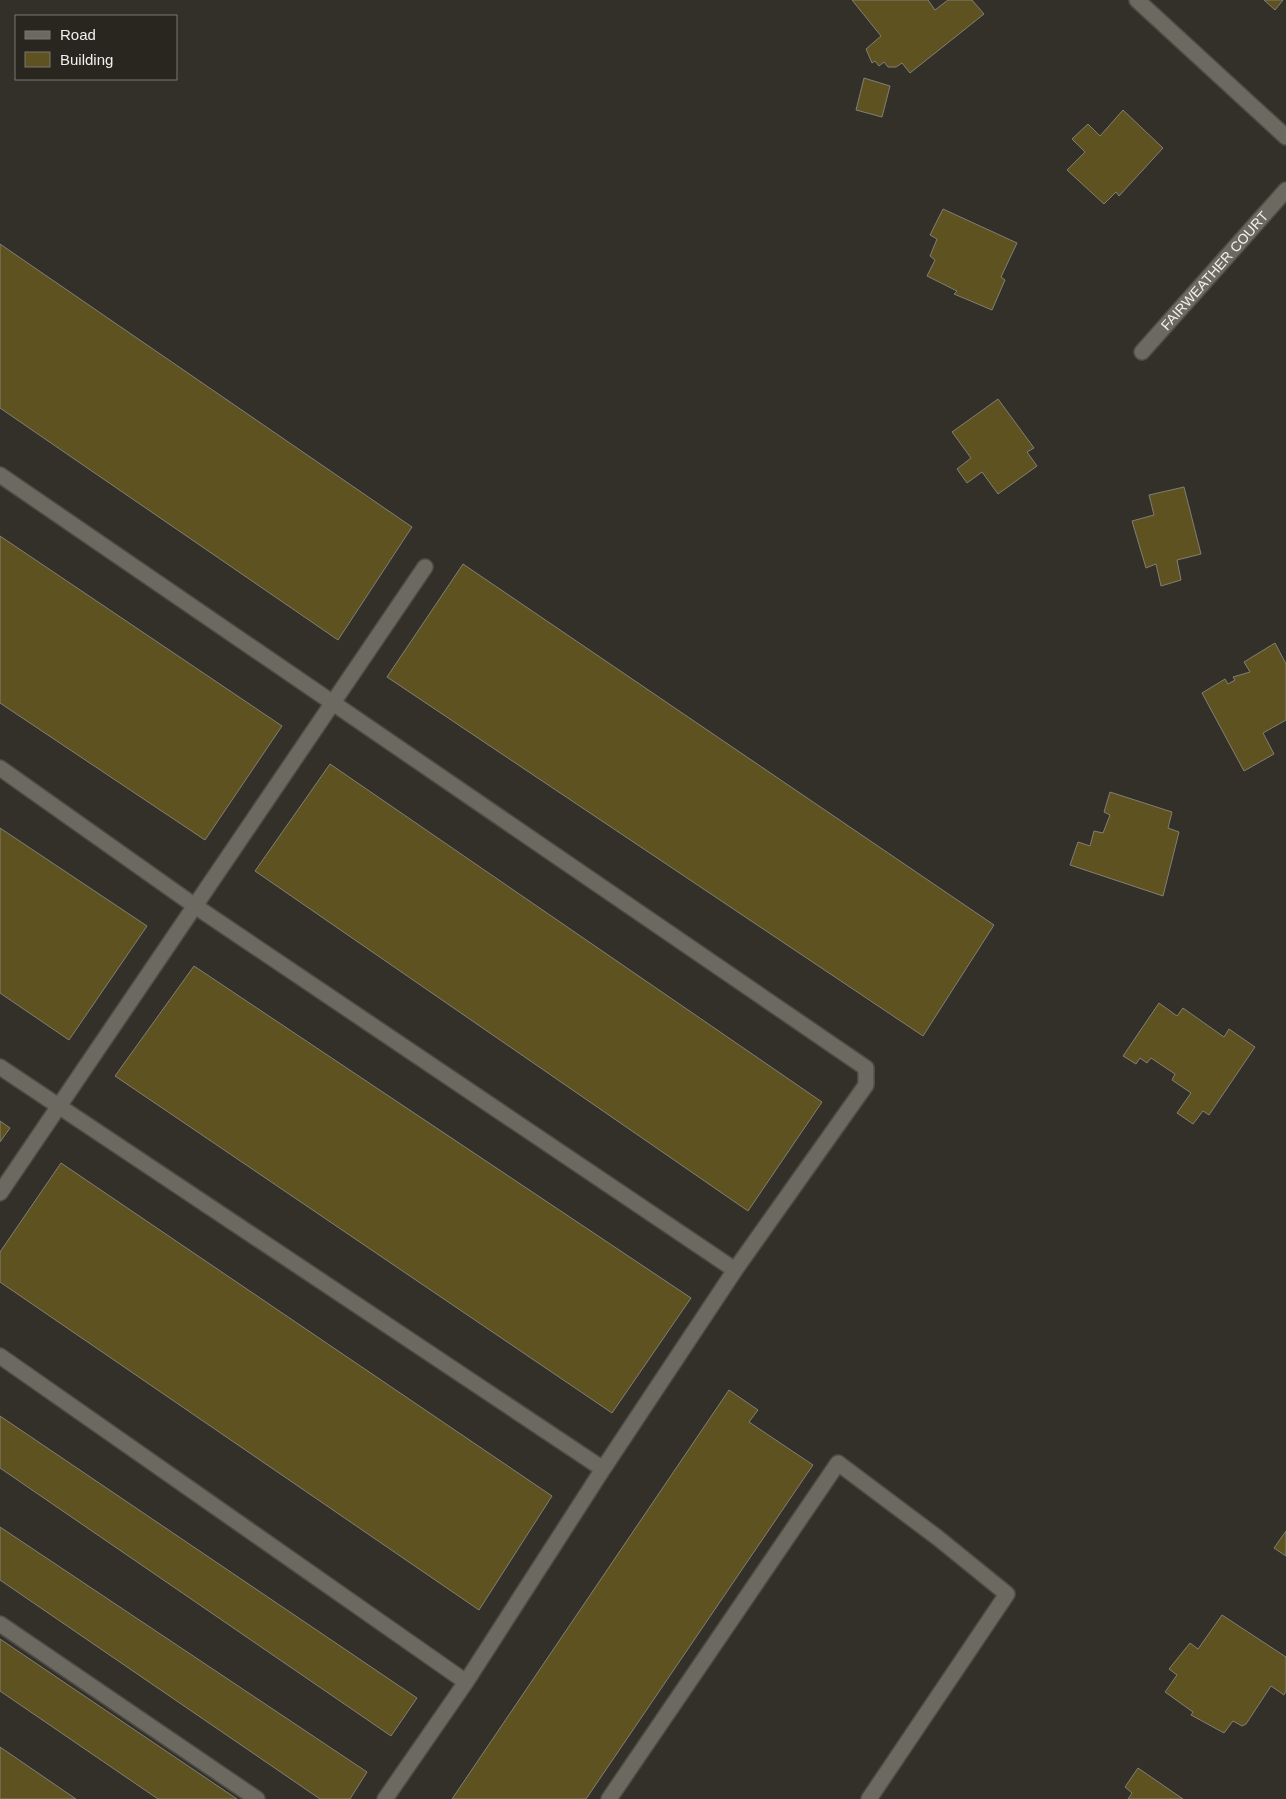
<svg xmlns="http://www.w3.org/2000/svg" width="1286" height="1799" viewBox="0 0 1286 1799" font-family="Helvetica,sans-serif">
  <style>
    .building { fill: #5f5221; stroke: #817f75 }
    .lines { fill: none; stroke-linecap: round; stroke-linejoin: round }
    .lane-casing { stroke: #4d4c44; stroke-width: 18 }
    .street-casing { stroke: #4d4c44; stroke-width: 18 }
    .lane { stroke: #6c6960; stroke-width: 15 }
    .street { stroke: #6c6960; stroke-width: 15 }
    .labels { text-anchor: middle; stroke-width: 4; stroke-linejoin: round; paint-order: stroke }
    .street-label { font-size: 14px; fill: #f0efea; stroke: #28261e }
  </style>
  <rect width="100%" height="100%" fill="#323028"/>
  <path class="building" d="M852,0H928L935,10L948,0H972L984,14L910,73L902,63L896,67H888L884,62L879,66L875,61L872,63L866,49L881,36Z
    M1264,0H1283L1275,10Z
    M864,78L890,86L882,117L856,110Z
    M1123,110L1163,148L1119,196L1116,192L1104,204L1067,170L1085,152L1072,139L1088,124L1100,136Z
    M943,209L1017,243L1001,277L1005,280L992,310L954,294L957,291L927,276L935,260L930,256L937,239L930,235Z
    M0,244L412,527L338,640L0,408Z
    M998,399L1034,448L1027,452L1037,466L998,494L982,472L967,483L957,469L971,458L952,432Z
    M1184,487L1201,554L1177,560L1181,580L1161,586L1156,564L1146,568L1132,521L1154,515L1149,495Z
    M0,536L282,726L205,840L0,703Z
    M463,564L994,925L923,1036L387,677Z
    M1275,643L1286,664V720L1263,733L1274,754L1244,771L1202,693L1225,679L1228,684L1235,680L1233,677L1250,672L1244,662Z
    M330,764L822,1102L748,1211L255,871Z
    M1110,792L1172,812L1168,828L1179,832L1163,896L1070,865L1078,842L1090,846L1094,831L1103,833L1110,815L1104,812Z
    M0,828L147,926L69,1040L0,993Z
    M194,966L691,1298L612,1413L115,1076Z
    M1159,1003L1177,1016L1183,1008L1224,1037L1229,1029L1255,1047L1209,1115L1203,1111L1193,1124L1177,1113L1191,1093L1172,1080L1175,1074L1151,1058L1147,1063L1140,1058L1136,1064L1123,1056Z
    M0,1121L10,1128L0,1142Z
    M61,1163L552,1496L479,1610L0,1282V1252Z
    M729,1390L758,1410L749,1422L813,1465L586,1799H452Z
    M0,1416L417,1698L391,1736L0,1468Z
    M0,1527L367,1772L350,1799H320L0,1580Z
    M1286,1531V1556L1274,1548Z
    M1222,1615L1286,1657V1691L1284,1695L1271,1686L1246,1724L1242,1726L1233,1721L1224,1733L1191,1715L1193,1712L1165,1692L1177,1675L1169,1669L1190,1643L1198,1649Z
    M0,1639L237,1799H158L0,1691Z
    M0,1747L76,1799H0Z
    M1138,1768L1183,1799H1128L1132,1793L1125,1787Z"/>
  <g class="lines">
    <g class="lane-casing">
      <path id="lane" d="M0,475L866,1068V1085L735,1270L195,906L0,768
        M0,1067L603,1469L466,1682L0,1356
        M0,1193L425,567
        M603,1469L735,1270
        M0,1624L257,1799
        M385,1799L466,1682
        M609,1799L838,1463L938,1538L1007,1594L869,1799"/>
    </g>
    <g class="street-casing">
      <g id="street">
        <path d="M1137,0L1286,137"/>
        <path id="s1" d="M1142,352L1286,190"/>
      </g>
    </g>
    <use href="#lane" class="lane"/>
    <use href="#street" class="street"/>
  </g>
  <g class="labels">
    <g class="street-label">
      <text dy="5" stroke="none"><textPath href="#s1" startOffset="109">FAIRWEATHER COURT</textPath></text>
    </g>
  </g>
  <rect x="15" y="15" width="162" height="65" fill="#28261e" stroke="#787670"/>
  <rect x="25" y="31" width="25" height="8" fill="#6c6960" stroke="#787670"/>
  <text x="60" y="40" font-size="15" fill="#f0efea">Road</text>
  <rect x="25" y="52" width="25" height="15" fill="#5f5221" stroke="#787670"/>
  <text x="60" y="65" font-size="15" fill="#f0efea">Building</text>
</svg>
